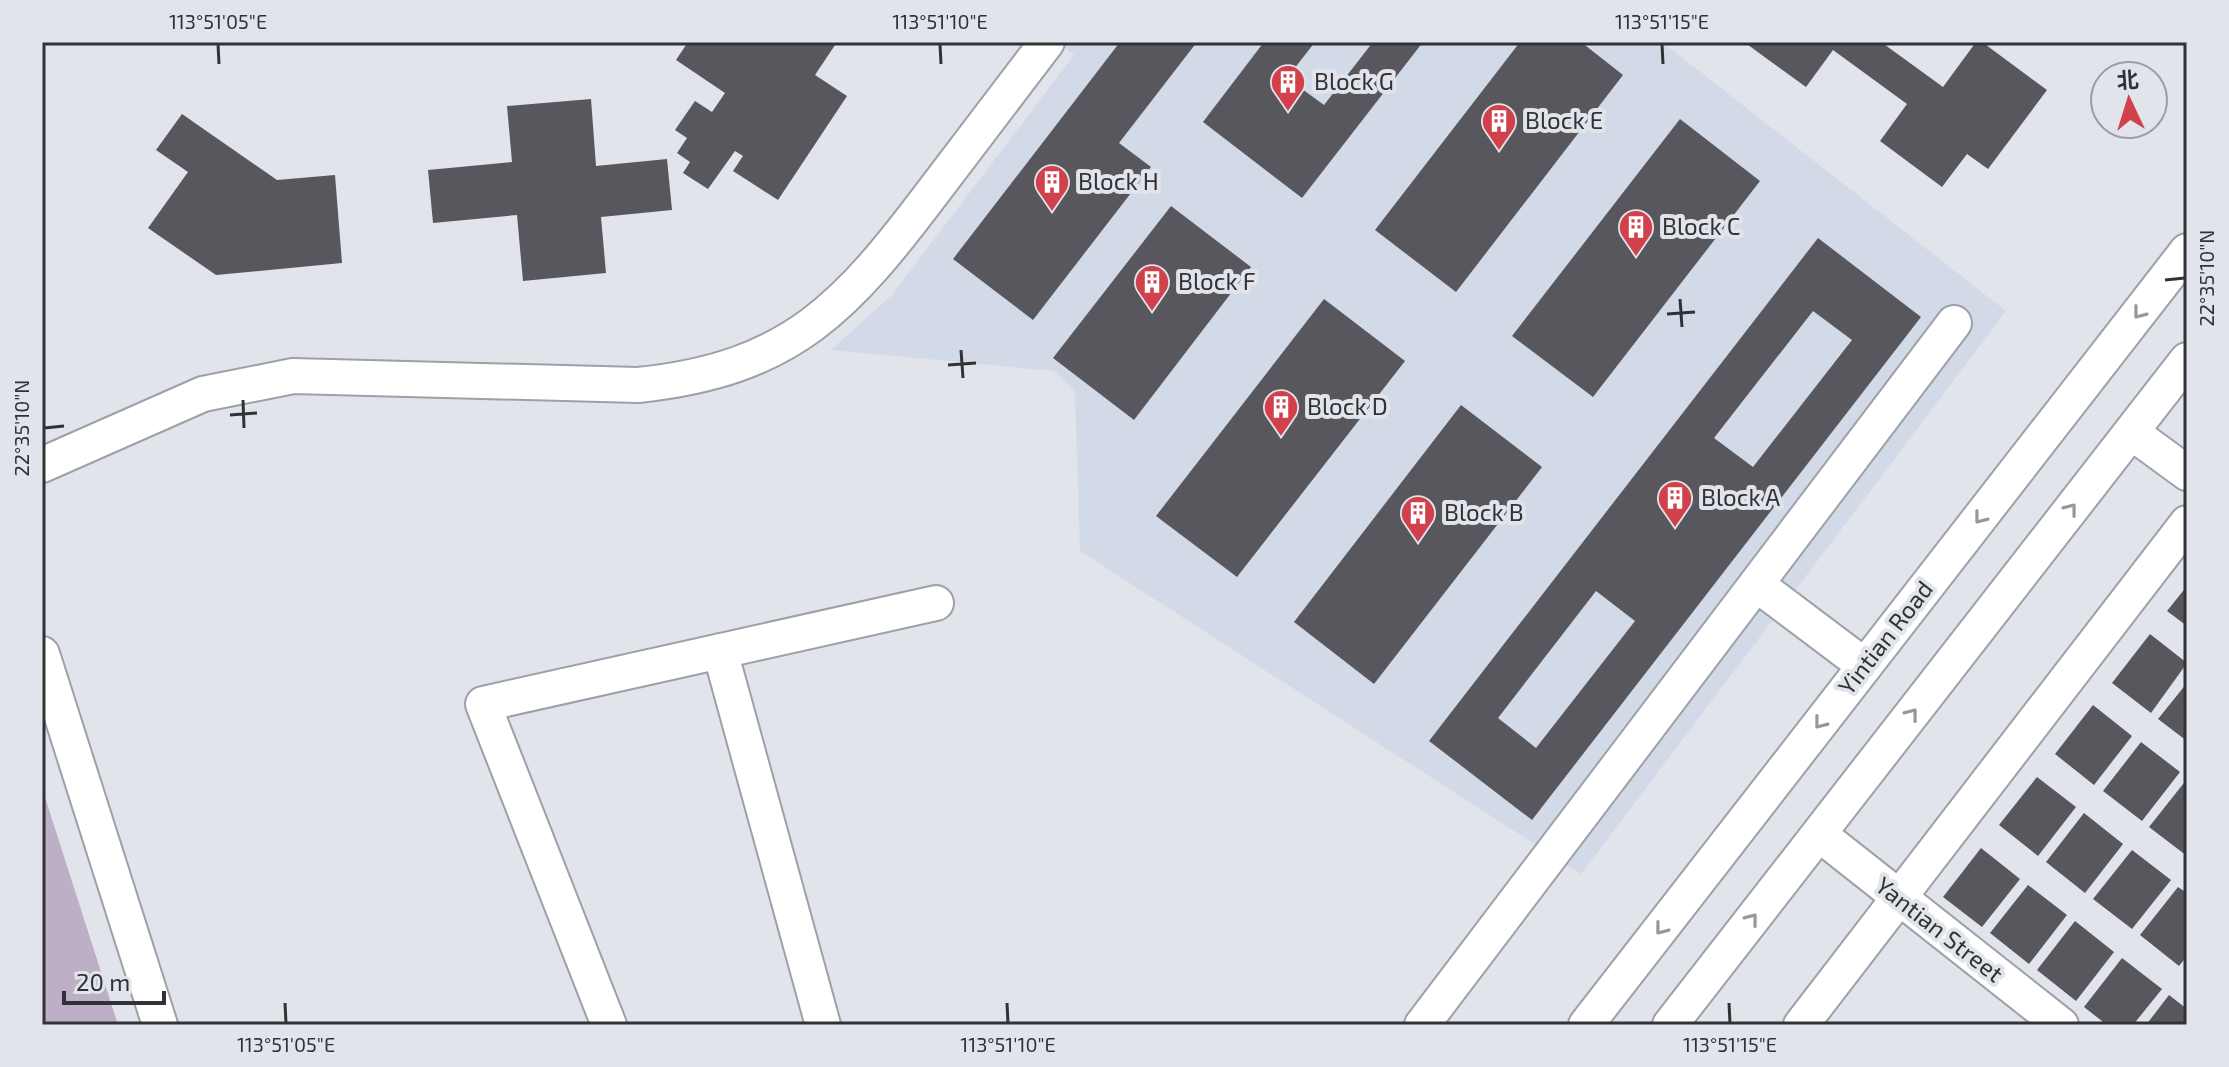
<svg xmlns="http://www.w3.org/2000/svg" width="2229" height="1067" viewBox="0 0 2229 1067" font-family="'Exo 2','Noto Sans SC',sans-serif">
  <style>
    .built { fill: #d2d9e7 }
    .green { fill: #bdafc6 }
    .building { fill: #58575e; fill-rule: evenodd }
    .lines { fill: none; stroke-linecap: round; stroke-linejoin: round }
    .minor-casing { stroke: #9da0a7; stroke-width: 38 }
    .minor { stroke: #fff; stroke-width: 34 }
    .oneway { stroke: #98989a }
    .ticks { fill: none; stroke: #313235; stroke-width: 3 }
    .labels { text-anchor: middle; stroke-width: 8; stroke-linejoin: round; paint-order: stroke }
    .poi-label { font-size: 24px; fill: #313235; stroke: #e1e4eb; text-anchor: start }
    .street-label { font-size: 24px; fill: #313235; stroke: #e1e4eb }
    .neatline { fill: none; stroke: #313235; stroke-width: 3 }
    .ticks-label { font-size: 20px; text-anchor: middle; fill: #313235 }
  </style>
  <rect width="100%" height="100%" fill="#e1e4eb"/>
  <path class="built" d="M1058,42H1662L2006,311L1581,874L1080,551L1075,391L1054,371L831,350L892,295L1074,55Z"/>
  <path class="green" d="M42,788L118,1025H42Z"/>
  <path class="building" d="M688,42H837L815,75L847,96L778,200L733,171L743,156L735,151L708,189L683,173L690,162L677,153L687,138L675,130L695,101L712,112L725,93L676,60Z
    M1120,42H1197L1119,143L1151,167L1033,320L953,259Z
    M1264,42H1315L1287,78L1324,105L1373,42H1423L1302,198L1203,122Z
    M1520,42H1581L1623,75L1456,292L1375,230Z
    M1744,42H1881L1943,87L1976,42H1982L2047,90L1988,169L1967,154L1942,187L1880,141L1907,104L1833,50L1806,87Z
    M591,99L596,166L667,159L672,210L601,217L606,273L523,281L517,215L433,223L428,170L512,162L507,106Z
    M182,114L277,180L335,175L342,263L216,275L148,228L188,172L156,150Z
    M1680,119L1760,181L1593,397L1512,336Z
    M1171,206L1251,267L1134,420L1053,358Z
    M1818,238L1921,317L1532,820L1429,741ZM1813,311L1852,340L1753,467L1714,438ZM1596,591L1635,621L1536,748L1498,718Z
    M1324,299L1405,361L1237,577L1156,516Z
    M1461,405L1542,467L1374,684L1294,622Z
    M2187,586V626L2167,611Z
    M2150,634L2187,663L2151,713L2112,683Z
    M2187,683V741L2158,719Z
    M2093,705L2132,736L2094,785L2055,754Z
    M2141,742L2180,772L2142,821L2103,791Z
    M2037,777L2076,807L2038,856L1999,825Z
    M2187,779V856L2149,827Z
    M2084,813L2123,844L2085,893L2046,862Z
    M1981,848L2020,879L1982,927L1943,897Z
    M2132,850L2171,880L2132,929L2093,899Z
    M2028,885L2067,915L2029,964L1990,933Z
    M2178,887L2187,893V956L2179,966L2140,935Z
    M2075,921L2114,952L2076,1001L2037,970Z
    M2122,958L2162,989L2133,1025H2107L2084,1007Z
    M2169,995L2187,1009V1025H2146Z"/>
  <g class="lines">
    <g class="minor-casing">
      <path id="minor" d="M2131,432L2187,473
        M42,465L203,394L293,376L638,385C793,369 847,306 936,188C973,140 1010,91 1047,42
        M1756,584L1865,666
        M720,651L823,1025
        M42,654L160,1025
        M1819,834L2061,1025
        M609,1025L483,704L936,603
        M1422,1025L1954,323
        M1586,1025L2187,251
        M1670,1025L2187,360
        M1801,1025L2187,523"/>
    </g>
    <use href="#minor" class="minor"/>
  </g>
  <defs><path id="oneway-chevron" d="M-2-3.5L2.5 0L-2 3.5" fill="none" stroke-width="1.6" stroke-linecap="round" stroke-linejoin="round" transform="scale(2)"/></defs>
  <g class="oneway">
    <use href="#oneway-chevron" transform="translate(2139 313) rotate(128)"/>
    <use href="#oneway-chevron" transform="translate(2071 509) rotate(-52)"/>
    <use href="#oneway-chevron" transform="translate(1980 518) rotate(128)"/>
    <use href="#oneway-chevron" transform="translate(1912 714) rotate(-52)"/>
    <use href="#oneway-chevron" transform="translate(1820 723) rotate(128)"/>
    <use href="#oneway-chevron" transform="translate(1752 919) rotate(-52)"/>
    <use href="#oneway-chevron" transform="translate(1661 929) rotate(128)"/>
  </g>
  <path class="ticks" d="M218,44L219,64M940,44L941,64M1662,44L1663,64M2165,280L2185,278M1680,299L1682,327M1667,314L1695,312M961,350L963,378M948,365L976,363M243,400L244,428M230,415L257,413M44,428L64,426M285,1003L286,1023M1007,1003L1008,1023M1729,1003L1730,1023"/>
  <defs>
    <g id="building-pin" transform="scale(1.8)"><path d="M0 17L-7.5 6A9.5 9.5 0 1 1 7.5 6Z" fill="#d1414c" stroke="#e1e4eb"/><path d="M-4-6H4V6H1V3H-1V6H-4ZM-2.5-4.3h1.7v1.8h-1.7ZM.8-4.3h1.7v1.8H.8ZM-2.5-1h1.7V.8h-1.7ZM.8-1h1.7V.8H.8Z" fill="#fff"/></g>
  </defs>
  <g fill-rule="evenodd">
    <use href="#building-pin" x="1288" y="82"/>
    <use href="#building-pin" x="1499" y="121"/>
    <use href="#building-pin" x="1052" y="182"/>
    <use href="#building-pin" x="1636" y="227"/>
    <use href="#building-pin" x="1152" y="282"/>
    <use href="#building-pin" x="1281" y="407"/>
    <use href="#building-pin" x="1675" y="498"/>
    <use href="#building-pin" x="1418" y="513"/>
  </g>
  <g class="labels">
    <g class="poi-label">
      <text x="1314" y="90">Block G</text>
      <text x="1525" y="129">Block E</text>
      <text x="1078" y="190">Block H</text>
      <text x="1662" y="235">Block C</text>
      <text x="1178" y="290">Block F</text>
      <text x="1307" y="415">Block D</text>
      <text x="1701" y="506">Block A</text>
      <text x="1444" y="521">Block B</text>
    </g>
    <g class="street-label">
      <text transform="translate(1886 638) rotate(-52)" y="8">Yintian Road</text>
      <text transform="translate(1939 930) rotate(38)" y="8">Yantian Street</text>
    </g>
  </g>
  <rect width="2229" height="1067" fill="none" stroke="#e1e4eb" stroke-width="88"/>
  <g transform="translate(2129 100) rotate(356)"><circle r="38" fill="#e1e4eb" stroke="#9b9da2" stroke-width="2"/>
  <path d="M0-6L14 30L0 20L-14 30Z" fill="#d1414c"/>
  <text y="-12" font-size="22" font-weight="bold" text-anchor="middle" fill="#313235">北</text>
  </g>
  <path d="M64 991v12h100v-12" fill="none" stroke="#313235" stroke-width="4"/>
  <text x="76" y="991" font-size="24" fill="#313235" stroke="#e1e4eb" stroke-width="6" paint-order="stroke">20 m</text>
  <rect x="44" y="44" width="2141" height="979" class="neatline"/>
  <g class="ticks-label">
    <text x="218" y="29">113°51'05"E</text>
    <text x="940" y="29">113°51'10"E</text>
    <text x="1662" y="29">113°51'15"E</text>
    <text transform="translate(2207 278) rotate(-90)" y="7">22°35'10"N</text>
    <text transform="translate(22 428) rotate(-90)" y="7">22°35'10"N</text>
    <text x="286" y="1052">113°51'05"E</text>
    <text x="1008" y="1052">113°51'10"E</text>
    <text x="1730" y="1052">113°51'15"E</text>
  </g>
</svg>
